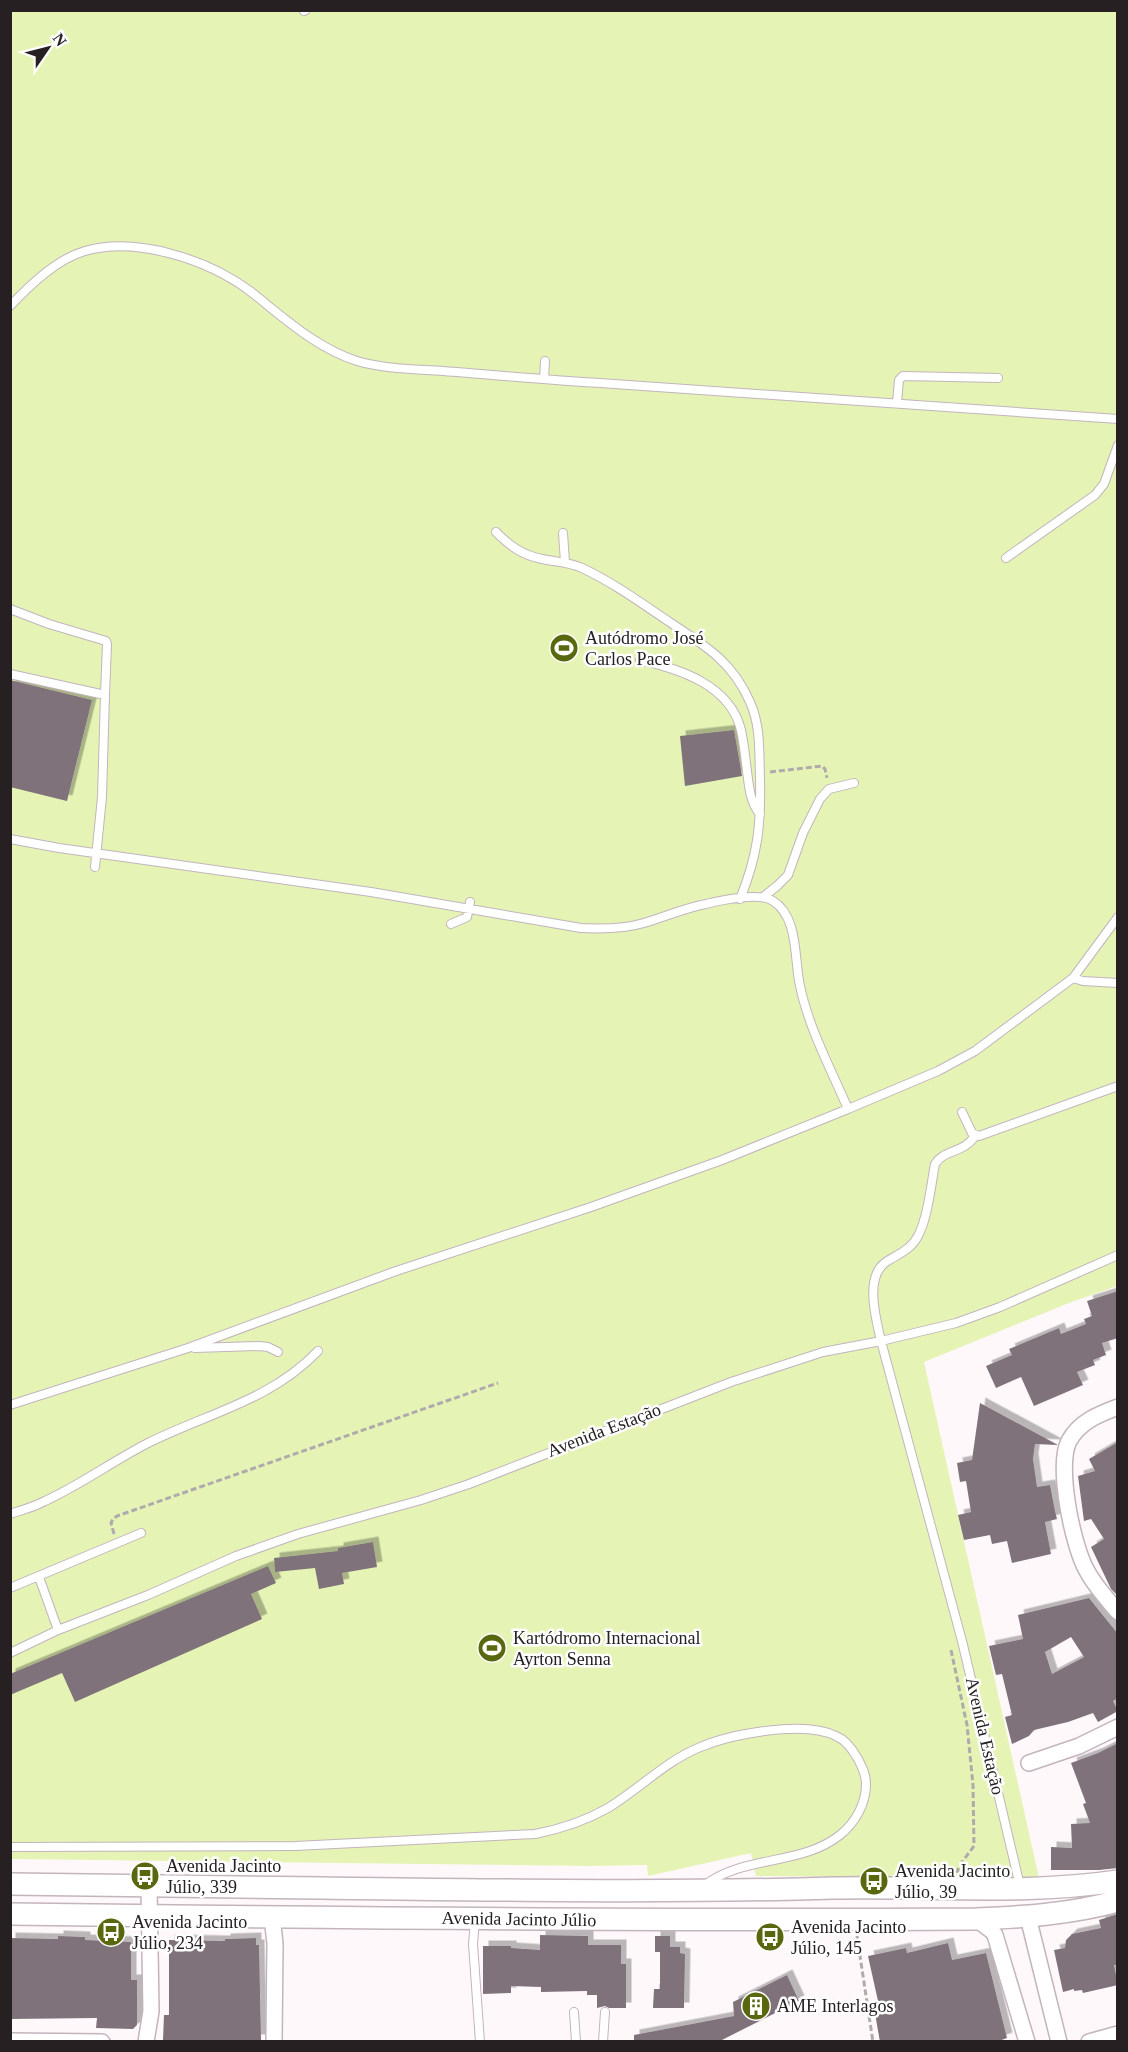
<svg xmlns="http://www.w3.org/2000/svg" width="1128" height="2052" viewBox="0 0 1128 2052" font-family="'Times New Roman',serif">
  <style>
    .green { fill: #e5f4b5 }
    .building { fill: #7f727a; fill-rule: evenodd; filter: url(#shadow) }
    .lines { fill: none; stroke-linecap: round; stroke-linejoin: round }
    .lane-casing { stroke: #c3b4bd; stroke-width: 10 }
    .street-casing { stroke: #c3b4bd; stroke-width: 18 }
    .secondary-casing { stroke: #c3b4bd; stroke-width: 24 }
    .path { stroke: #b0aaad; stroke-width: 3; stroke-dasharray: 6 3; stroke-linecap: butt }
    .lane { stroke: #fff; stroke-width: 8 }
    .street { stroke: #fff; stroke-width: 15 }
    .secondary { stroke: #fff; stroke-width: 21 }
    .labels { text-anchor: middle; stroke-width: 5; stroke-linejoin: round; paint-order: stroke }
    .poi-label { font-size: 18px; fill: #262023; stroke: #fff; text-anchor: start }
    .street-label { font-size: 18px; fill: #262023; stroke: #fff }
  </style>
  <defs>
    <filter id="shadow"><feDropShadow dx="5.5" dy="-5.5" stdDeviation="0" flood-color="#0004"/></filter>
  </defs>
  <rect width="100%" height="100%" fill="#fef8fb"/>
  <path class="green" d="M11,11H1117V1286L1069,1303L924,1362L1039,1878L756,1876L751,1853L648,1876L647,1865L590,1866L11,1859Z"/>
  <path class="building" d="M10,680L92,700L67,801L10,787Z
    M734,730L742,776L685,786L680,736Z
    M1118,1291V1338L1102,1343L1106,1355L1093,1360L1095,1365L1077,1372L1083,1385L1034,1406L1021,1377L996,1388L986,1366L1012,1355L1009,1349L1059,1328L1061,1334L1086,1324L1084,1319L1092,1316L1087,1301Z
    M980,1403L1058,1445L1035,1444L1033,1459L1037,1487L1050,1485L1055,1511L1057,1519L1045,1522L1051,1554L1012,1563L1007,1541L992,1544L990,1535L964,1540L958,1515L971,1512L966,1481L960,1482L957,1463L972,1460Z
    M1118,1442V1596L1111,1589L1091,1547L1104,1539L1091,1519L1084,1521L1078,1476L1095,1471L1089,1459Z
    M373,1542L377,1567L342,1573L344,1584L319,1589L315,1568L275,1572L274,1558L338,1551V1548Z
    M268,1566L276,1583L251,1594L262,1619L75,1702L62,1673L10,1695V1674Z
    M1089,1598L1118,1634V1698L1113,1701L1118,1711L1098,1722L1093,1713L1068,1722L1034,1730L1029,1736L1012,1744L1005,1717L1012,1715L1002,1674L996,1675L989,1646L1023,1639L1018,1615ZM1071,1637L1084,1657L1052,1674L1045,1652Z
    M1118,1743V1868L1099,1870H1051V1847L1072,1848L1071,1824L1090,1823L1083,1804L1086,1803L1071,1763L1098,1753Z
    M1118,1914V1965H1114L1118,1985L1083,1993L1082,1990L1074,1991V1989L1063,1992L1054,1950L1065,1948L1066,1940L1072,1934L1101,1928L1099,1920Z
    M540,1935L588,1936V1945H621V1964H626V2008H609L605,2006L597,2008V1995H587V1991L541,1992V1987L511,1986V1993L483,1994V1946H511V1948L540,1950Z
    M58,1936L85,1937V1940L131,1942V1980H137V2025L133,2029L96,2028L97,2018L10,2019V1938L58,1939Z
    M655,1936H670V1947H680V1953L685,1954L684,2008H653L654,1989H660V1952H655Z
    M256,1938V1945H259L261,2040H163L164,2015H169V1940L225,1941V1939Z
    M948,1943L952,1960L986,1953L1007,2038L996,2042H880L873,2002L878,2001L868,1956L906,1948L907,1953Z
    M787,1975L799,2001L718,2042H634V2035L734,2016L733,2002Z"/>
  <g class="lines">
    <g class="lane-casing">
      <path id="lane" d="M304,11L306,10
        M10,306C30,285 57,259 85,251C137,236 208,260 250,291C283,317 316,348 357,361C384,369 415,369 443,371C496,375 548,380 600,383C773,395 945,407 1118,419
        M544,379L545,361
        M897,403L899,380L903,376L998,378
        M496,532C510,546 522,555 542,559C556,562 569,562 582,568C614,583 641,603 671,623C687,634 704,644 719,658C731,669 743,686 750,702C761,726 759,753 760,779C761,825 758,855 740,899
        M563,533L565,562
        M1006,558L1095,495L1104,484L1118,445
        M10,609L49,624L106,641L107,644L105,695
        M640,660C680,669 730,685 741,730C744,743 745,757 747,771C749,786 750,803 760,814
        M10,674L105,695L102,797L95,867
        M10,839L59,848L371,892L581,928C602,929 624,929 644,923C665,917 684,908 706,904C722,900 760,892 773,901C799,917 794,960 800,986C809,1029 831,1069 848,1109L938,1071L975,1051L1073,978L1118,917
        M763,897L777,886L788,875L803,833L820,799L829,789L854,783
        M451,924L467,917L470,902
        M1073,978L1083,981L1118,983
        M962,1112L972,1133L979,1136L1118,1086
        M195,1348L259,1346L268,1347L278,1352
        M10,1405L188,1348L396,1271L591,1207L722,1160L848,1109
        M10,1514C22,1510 34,1507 45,1501C80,1485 113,1461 148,1443C208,1413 270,1401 318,1351
        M39,1577L58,1630
        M10,1588L141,1533
        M10,1653L58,1630L148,1595L236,1556L298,1534L421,1500L469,1484L731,1382L823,1352L881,1341C876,1319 864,1277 886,1262C898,1254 911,1250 918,1236C928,1217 931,1185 935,1164C944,1149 963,1154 975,1136
        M10,1847L295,1846L535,1834C561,1829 585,1821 608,1808C639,1789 665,1762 698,1748C730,1734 804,1720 836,1736C846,1740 853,1750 858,1759C862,1767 866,1774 866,1784C866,1804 855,1823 840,1835C801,1866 744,1855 705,1885
        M1020,1886L962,1641L881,1341L956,1323L1000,1307L1118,1255
        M475,1920L473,1944L480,2042
        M574,2012L576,2042
        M603,2042L605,2012"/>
    </g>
    <g class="street-casing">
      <path id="street" d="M1118,1407C1099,1414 1079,1422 1069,1441C1056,1466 1073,1547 1087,1571C1095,1586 1107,1599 1118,1612
        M1029,1763L1079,1746L1118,1727
        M272,1916L275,1944L274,2042
        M1028,1917L1059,2042
        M976,1919L992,1931L995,1935L1027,2042
        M10,2041L102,2042
        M146,2042L151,2011L149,1887
        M1089,2042L1118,2034"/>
    </g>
    <g class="secondary-casing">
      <path id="secondary" d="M10,1884C114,1886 218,1886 322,1888C493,1890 663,1893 834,1888C928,1886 1024,1895 1118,1881
        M10,1914C332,1918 654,1921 976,1919C1024,1917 1071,1914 1118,1901"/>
    </g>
    <path class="path" d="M770,772L822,766L825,769L827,778
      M114,1534L111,1523L113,1519L117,1516L498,1383
      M951,1650L967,1725L973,1785L974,1846L959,1866L957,1873
      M857,1936L873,2042"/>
    <use href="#lane" class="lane"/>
    <use href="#street" class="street"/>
    <use href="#secondary" class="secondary"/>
  </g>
  <defs>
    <g id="stadium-disc" transform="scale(1.5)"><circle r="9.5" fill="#59670f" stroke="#fff"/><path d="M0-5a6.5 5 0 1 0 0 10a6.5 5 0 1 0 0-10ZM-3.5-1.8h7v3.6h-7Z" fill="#fff"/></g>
    <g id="bus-disc" transform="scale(1.5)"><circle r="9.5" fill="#59670f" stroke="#fff"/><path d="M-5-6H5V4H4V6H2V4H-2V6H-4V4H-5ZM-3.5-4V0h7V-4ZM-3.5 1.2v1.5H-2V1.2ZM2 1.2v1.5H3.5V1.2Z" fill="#fff"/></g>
    <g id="building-disc" transform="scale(1.5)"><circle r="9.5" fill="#59670f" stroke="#fff"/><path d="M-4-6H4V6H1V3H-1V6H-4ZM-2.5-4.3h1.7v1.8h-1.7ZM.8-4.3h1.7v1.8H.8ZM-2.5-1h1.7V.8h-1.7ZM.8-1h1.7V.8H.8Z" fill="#fff"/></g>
  </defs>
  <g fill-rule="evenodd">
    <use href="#stadium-disc" x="564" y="648"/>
    <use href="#stadium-disc" x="492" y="1648"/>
    <use href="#bus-disc" x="145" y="1876"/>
    <use href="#bus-disc" x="874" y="1881"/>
    <use href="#bus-disc" x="111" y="1932"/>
    <use href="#bus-disc" x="770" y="1937"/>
    <use href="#building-disc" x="756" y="2006"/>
  </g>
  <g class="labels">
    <g class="poi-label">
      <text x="585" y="644">Autódromo José<tspan x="585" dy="21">Carlos Pace</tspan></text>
      <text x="513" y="1644">Kartódromo Internacional<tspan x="513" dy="21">Ayrton Senna</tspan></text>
      <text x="166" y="1872">Avenida Jacinto<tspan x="166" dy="21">Júlio, 339</tspan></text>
      <text x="895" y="1877">Avenida Jacinto<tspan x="895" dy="21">Júlio, 39</tspan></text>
      <text x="132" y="1928">Avenida Jacinto<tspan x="132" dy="21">Júlio, 234</tspan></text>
      <text x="791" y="1933">Avenida Jacinto<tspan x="791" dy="21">Júlio, 145</tspan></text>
      <text x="777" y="2012">AME Interlagos</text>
    </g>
    <g class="street-label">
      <text transform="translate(604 1430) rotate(-21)" y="6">Avenida Estação</text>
      <text transform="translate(985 1736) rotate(77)" y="6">Avenida Estação</text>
      <text transform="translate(519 1919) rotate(1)" y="6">Avenida Jacinto Júlio</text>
    </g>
  </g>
  <rect width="1128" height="2052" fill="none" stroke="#262023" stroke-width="24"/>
  <g transform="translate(48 48) rotate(55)" stroke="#ffffff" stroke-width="4.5" paint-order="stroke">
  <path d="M0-4.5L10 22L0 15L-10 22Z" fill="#262023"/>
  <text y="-9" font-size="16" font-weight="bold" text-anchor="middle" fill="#262023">N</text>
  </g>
</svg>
